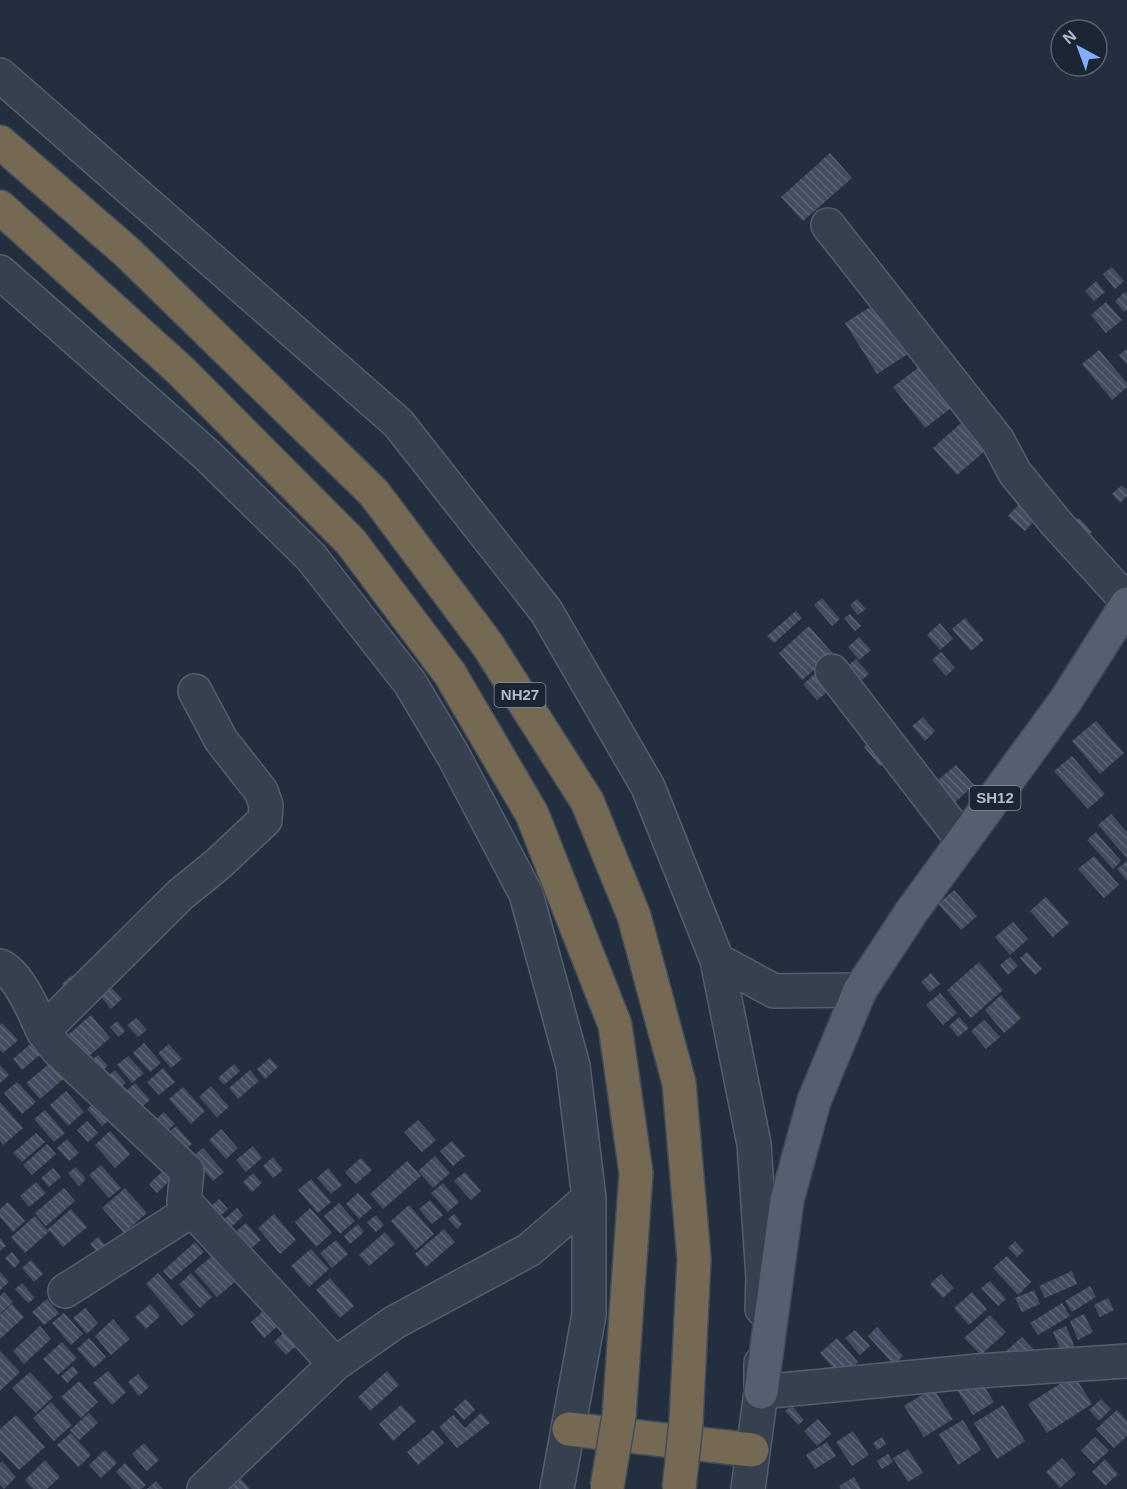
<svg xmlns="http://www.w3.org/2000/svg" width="1127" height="1489" viewBox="0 0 1127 1489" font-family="Helvetica,sans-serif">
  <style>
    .building { fill: url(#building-back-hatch) }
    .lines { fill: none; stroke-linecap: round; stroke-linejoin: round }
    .minor-casing { stroke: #555e6d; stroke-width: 36 }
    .major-casing { stroke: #404958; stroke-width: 36 }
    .highway-casing { stroke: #424b5a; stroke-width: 36 }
    .minor { stroke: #37404f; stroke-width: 33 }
    .major { stroke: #555f6f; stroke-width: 33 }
    .highway { stroke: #756954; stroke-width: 33 }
    .highway-bridge-casing { stroke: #424b5a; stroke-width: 36; stroke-linecap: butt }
    .highway-bridge { stroke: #756954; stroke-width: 33 }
    .labels { text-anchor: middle; stroke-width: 4.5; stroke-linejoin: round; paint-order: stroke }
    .shield { fill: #1c2534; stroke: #868e9d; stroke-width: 1.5 }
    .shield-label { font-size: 15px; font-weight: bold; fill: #b3bbca }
  </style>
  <defs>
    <pattern id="building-back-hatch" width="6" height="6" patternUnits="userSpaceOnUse" patternTransform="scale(1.5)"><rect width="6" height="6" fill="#424d61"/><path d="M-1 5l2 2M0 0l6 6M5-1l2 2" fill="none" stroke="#5b6576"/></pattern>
  </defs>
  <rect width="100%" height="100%" fill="#232e3f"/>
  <path class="building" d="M830,153L852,178L803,221L781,197Z
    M1112,267L1124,281L1115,289L1103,274Z
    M1096,281L1105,292L1094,301L1085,291Z
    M1125,292L1127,294V310L1124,312L1115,301Z
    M878,302L911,352L877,374L845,323Z
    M1106,302L1122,320L1106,333L1091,315Z
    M1127,349V364L1119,355Z
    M1099,350L1127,383V387L1112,400L1082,364Z
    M919,367L951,408L925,428L893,387Z
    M969,416L993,444L957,475L933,448Z
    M1122,485L1127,490V496L1120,503L1112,494Z
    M1020,503L1036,518L1025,531L1008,516Z
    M1079,518L1092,532L1080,542L1067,528Z
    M822,598L840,619L832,626L814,605Z
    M857,599L866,609L858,615L850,605Z
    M796,611L802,618L774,643L767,636Z
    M850,614L861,626L855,631L844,618Z
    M965,618L984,640L971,651L952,629Z
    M940,623L953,639L940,650L927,635Z
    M809,626L833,654L802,680L779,653Z
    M859,637L871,650L859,660L848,647Z
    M941,652L955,668L946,676L932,660Z
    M856,659L869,674L854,687L841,672Z
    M816,673L830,690L817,700L803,684Z
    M923,717L935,731L925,741L912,726Z
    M1096,721L1124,753L1100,774L1072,741Z
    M875,738L891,757L880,766L864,747Z
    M1072,756L1105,794L1088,809L1054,771Z
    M956,765L974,785L951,806L932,785Z
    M1111,814L1127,832V858L1098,825Z
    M1096,832L1121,861L1113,869L1087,840Z
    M1094,856L1119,885L1104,898L1078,869Z
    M1127,861V881L1117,869Z
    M954,890L977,916L961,930L938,904Z
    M1046,897L1069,923L1053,937L1030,911Z
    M1013,922L1028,939L1010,955L995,937Z
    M1027,952L1042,969L1035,975L1020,958Z
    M1010,957L1018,966L1008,975L1000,965Z
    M979,962L1003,990L971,1018L947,990Z
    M931,973L940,984L930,992L921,982Z
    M72,975L82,987L73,996L62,984Z
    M112,988L122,999L111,1009L101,997Z
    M940,993L957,1013L943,1025L926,1005Z
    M1001,995L1021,1018L1004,1033L985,1010Z
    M91,1015L110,1038L81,1063L62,1040Z
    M959,1017L969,1028L958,1037L949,1026Z
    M136,1018L147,1030L138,1037L127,1025Z
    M984,1020L1000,1037L986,1049L971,1031Z
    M117,1021L125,1031L119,1037L110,1027Z
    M2,1023L18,1040L3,1053L0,1050V1025Z
    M34,1041L43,1052L22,1070L13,1059Z
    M144,1043L161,1063L150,1072L133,1053Z
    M169,1044L182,1059L171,1068L158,1053Z
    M98,1055L108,1066L101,1072L91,1061Z
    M128,1056L144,1073L132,1083L117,1065Z
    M270,1058L278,1067L265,1079L257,1069Z
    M55,1059L68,1075L40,1099L26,1083Z
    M234,1064L240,1071L224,1085L218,1078Z
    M0,1065L9,1075L0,1083Z
    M163,1068L175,1082L159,1095L147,1082Z
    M115,1070L126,1083L119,1089L108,1076Z
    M250,1070L259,1081L238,1099L229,1088Z
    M17,1082L36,1102L22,1114L4,1093Z
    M135,1083L150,1100L139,1109L125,1092Z
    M211,1086L229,1107L217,1117L199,1097Z
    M183,1087L205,1111L191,1124L169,1099Z
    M66,1091L84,1112L68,1126L50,1105Z
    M96,1101L111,1119L102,1126L87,1109Z
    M0,1102L23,1128L3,1145L0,1141Z
    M45,1110L65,1133L54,1142L34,1119Z
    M164,1112L175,1124L161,1136L151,1124Z
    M418,1120L436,1140L422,1152L404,1132Z
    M87,1121L98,1133L88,1142L77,1130Z
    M176,1126L192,1144L177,1156L162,1138Z
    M221,1129L238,1148L226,1159L209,1140Z
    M110,1131L130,1154L115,1168L95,1145Z
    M36,1133L45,1142L22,1162L13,1153Z
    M67,1139L79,1153L69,1161L57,1148Z
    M452,1141L465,1156L453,1166L440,1151Z
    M47,1144L56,1154L32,1175L23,1165Z
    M253,1146L262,1158L246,1172L236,1160Z
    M203,1148L224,1172L213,1181L192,1157Z
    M435,1156L450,1173L433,1188L418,1171Z
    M273,1157L283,1170L273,1178L263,1166Z
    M361,1158L372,1170L356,1184L345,1172Z
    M407,1161L421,1176L383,1209L370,1194Z
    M101,1165L121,1188L109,1198L89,1175Z
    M76,1167L86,1179L79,1186L68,1173Z
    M53,1168L61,1177L49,1187L41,1178Z
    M166,1168L174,1176L157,1193L149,1184Z
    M328,1168L342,1185L331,1194L317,1178Z
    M465,1172L481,1191L471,1200L454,1181Z
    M253,1173L262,1183L252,1192L243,1182Z
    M311,1179L331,1202L318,1213L298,1190Z
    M36,1182L46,1193L29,1207L20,1196Z
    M443,1183L459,1202L448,1212L431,1193Z
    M64,1188L75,1201L46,1226L35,1213Z
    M125,1188L147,1213L124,1233L102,1208Z
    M358,1193L372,1208L359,1219L346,1204Z
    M219,1199L228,1209L218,1218L209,1208Z
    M430,1200L443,1215L432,1224L419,1209Z
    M8,1202L25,1221L13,1232L0,1217V1209Z
    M339,1203L355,1221L340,1234L324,1216Z
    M409,1205L434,1234L416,1250L391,1221Z
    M237,1208L243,1216L228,1230L221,1222Z
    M310,1208L332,1233L316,1247L295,1222Z
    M71,1209L87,1227L63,1247L50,1231L25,1253L11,1237L35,1216L47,1230Z
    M274,1214L296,1240L280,1254L258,1228Z
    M454,1214L462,1224L457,1229L448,1219Z
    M376,1215L384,1225L376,1232L367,1222Z
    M246,1223L261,1240L246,1253L231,1236Z
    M358,1224L364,1232L350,1244L344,1236Z
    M444,1229L455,1242L426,1267L415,1254Z
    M385,1232L395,1244L369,1266L359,1255Z
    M98,1237L106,1246L98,1253L90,1244Z
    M0,1238L6,1246L0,1251Z
    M336,1240L348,1254L332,1268L320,1253Z
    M1015,1241L1024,1251L1017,1257L1008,1248Z
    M195,1242L204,1252L171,1280L163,1271Z
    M311,1249L329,1269L309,1287L291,1266Z
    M12,1252L20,1262L14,1268L5,1258Z
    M212,1256L235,1282L217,1297L194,1271Z
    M1007,1256L1031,1282L1018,1295L993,1268Z
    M31,1260L43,1274L34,1282L22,1268Z
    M1072,1271L1077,1284L1045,1298L1039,1286Z
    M0,1272L9,1282L0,1290Z
    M158,1273L195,1315L182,1326L146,1284Z
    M191,1273L212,1297L200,1308L179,1284Z
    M941,1274L954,1288L943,1298L930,1284Z
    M330,1278L354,1306L340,1318L316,1290Z
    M990,1281L1006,1299L998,1306L981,1288Z
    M22,1283L35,1298L28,1303L15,1289Z
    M1090,1286L1096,1297L1072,1312L1065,1301Z
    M1034,1290L1040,1304L1022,1312L1015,1298Z
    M4,1292L13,1302L0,1314V1296Z
    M972,1292L987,1309L969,1325L954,1308Z
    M1108,1298L1114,1310L1100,1317L1094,1305Z
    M47,1299L59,1313L44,1325L32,1312Z
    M272,1303L286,1319L264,1338L251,1322Z
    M1062,1303L1070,1316L1038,1335L1030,1323Z
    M12,1304L24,1317L0,1339V1315Z
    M150,1304L160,1316L146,1329L135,1317Z
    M85,1308L98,1323L87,1334L73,1318Z
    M64,1313L83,1334L71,1345L52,1323Z
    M1084,1314L1093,1332L1078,1340L1070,1321Z
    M990,1315L1006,1332L981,1355L964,1338Z
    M113,1319L130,1339L111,1355L95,1336Z
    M40,1326L51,1339L24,1364L13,1351Z
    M1066,1326L1076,1350L1063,1356L1053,1332Z
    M290,1327L302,1341L286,1355L274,1342Z
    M877,1327L903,1356L894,1365L868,1336Z
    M855,1330L870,1346L860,1355L845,1338Z
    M1022,1337L1034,1350L1016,1366L1004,1353Z
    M89,1338L106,1357L94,1368L77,1349Z
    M837,1338L858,1362L841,1377L820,1353Z
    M62,1342L77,1358L58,1375L43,1359Z
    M0,1351L20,1372L0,1391Z
    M73,1366L78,1373L67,1383L61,1376Z
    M108,1371L126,1392L112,1405L93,1383Z
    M387,1371L399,1385L370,1411L358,1397Z
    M30,1372L53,1397L36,1413L12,1388Z
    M138,1374L149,1387L139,1396L128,1382Z
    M1074,1375L1092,1404L1047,1433L1028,1404Z
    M978,1376L994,1402L973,1415L957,1390Z
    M79,1381L98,1402L81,1418L61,1397Z
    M933,1388L953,1419L924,1437L904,1406Z
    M466,1399L475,1410L464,1420L454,1409Z
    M1101,1399L1111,1409L1099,1421L1089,1410Z
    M51,1402L72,1425L54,1441L33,1418Z
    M401,1405L416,1421L393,1441L379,1424Z
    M1003,1405L1025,1441L997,1459L974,1423Z
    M792,1406L804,1420L798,1425L785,1411Z
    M1117,1410L1127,1421V1436L1114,1448L1096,1429Z
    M89,1413L98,1423L79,1440L70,1430Z
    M481,1413L490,1423L457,1448L439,1427L453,1415L465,1428Z
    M16,1415L45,1447L19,1470L0,1450V1429Z
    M818,1419L831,1434L817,1446L804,1431Z
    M963,1420L981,1450L958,1465L939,1434Z
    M433,1430L444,1443L418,1465L407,1452Z
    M853,1431L869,1455L852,1466L836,1442Z
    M71,1433L91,1455L78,1467L57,1445Z
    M882,1437L886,1444L877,1450L873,1443Z
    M1095,1437L1109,1451L1094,1464L1081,1450Z
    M827,1442L836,1456L815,1469L806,1455Z
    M144,1443L159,1460L147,1471L132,1454Z
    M908,1449L923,1473L908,1482L893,1458Z
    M105,1450L117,1463L101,1478L89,1465Z
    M888,1454L893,1462L882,1469L877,1461Z
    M1062,1458L1076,1474L1060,1488L1046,1472Z
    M1105,1459L1118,1474L1105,1486L1092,1472Z
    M45,1460L60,1477L47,1489H33L25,1480Z
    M2,1461L16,1477L4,1489L0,1484V1463Z
    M125,1463L146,1485L141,1489H132L116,1472Z
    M854,1477L861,1489H841L839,1486Z
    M241,1479L250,1489H230Z
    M156,1481L163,1489H147Z"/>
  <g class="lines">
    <g class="minor-casing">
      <path id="minor" d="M0,75L398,423L546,611L648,787L717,960L754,1144L763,1278L762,1309
        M828,225L998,441L1015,473L1057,524L1127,601
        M0,272L207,455L311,557L410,683L453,755L526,894L573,1066L589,1198V1315L557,1489
        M832,671L963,841
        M195,691L221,740L261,791L266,805L265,820L218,864L180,895L43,1031L57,1049L187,1171L184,1201L335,1364
        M717,960L774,991L860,990
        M0,966C20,975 34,1012 43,1031
        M65,1291L192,1210
        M761,1392L978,1371L1127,1361
        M204,1489L335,1364L395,1322L529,1250L589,1198
        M748,1489L761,1392V1363"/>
    </g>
    <g class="major-casing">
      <path id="major" d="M761,1392L787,1200L814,1101L860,990L912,911L1066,700L1127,604"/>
    </g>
    <g class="highway-casing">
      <path id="highway" d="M0,142L127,252L374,493L487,644L587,801L634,916L679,1083L694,1259L686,1422
        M0,207L181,371L351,542L450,674L532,814L615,1025L636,1173L619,1416
        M569,1429L752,1450"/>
    </g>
    <use href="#minor" class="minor"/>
    <use href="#major" class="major"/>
    <use href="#highway" class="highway"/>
    <g class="highway-bridge-casing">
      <path id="highway-bridge" d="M607,1487L619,1416
        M679,1489L686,1422"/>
    </g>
    <use href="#highway-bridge" class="highway-bridge"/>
  </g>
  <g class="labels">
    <g class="shield">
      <rect x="494.5" y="683" width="51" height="24" rx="4.5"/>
      <rect x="969.5" y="786" width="51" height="24" rx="4.5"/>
    </g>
    <g class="shield-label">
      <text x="520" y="700">NH27</text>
      <text x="995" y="803">SH12</text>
    </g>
  </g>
  <g transform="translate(1079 48) rotate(319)"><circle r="28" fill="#1c2534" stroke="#586170" stroke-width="1.5"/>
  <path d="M0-4.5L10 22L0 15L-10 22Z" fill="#85affd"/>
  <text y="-9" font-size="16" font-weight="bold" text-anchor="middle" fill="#b3bbca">N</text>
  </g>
</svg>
